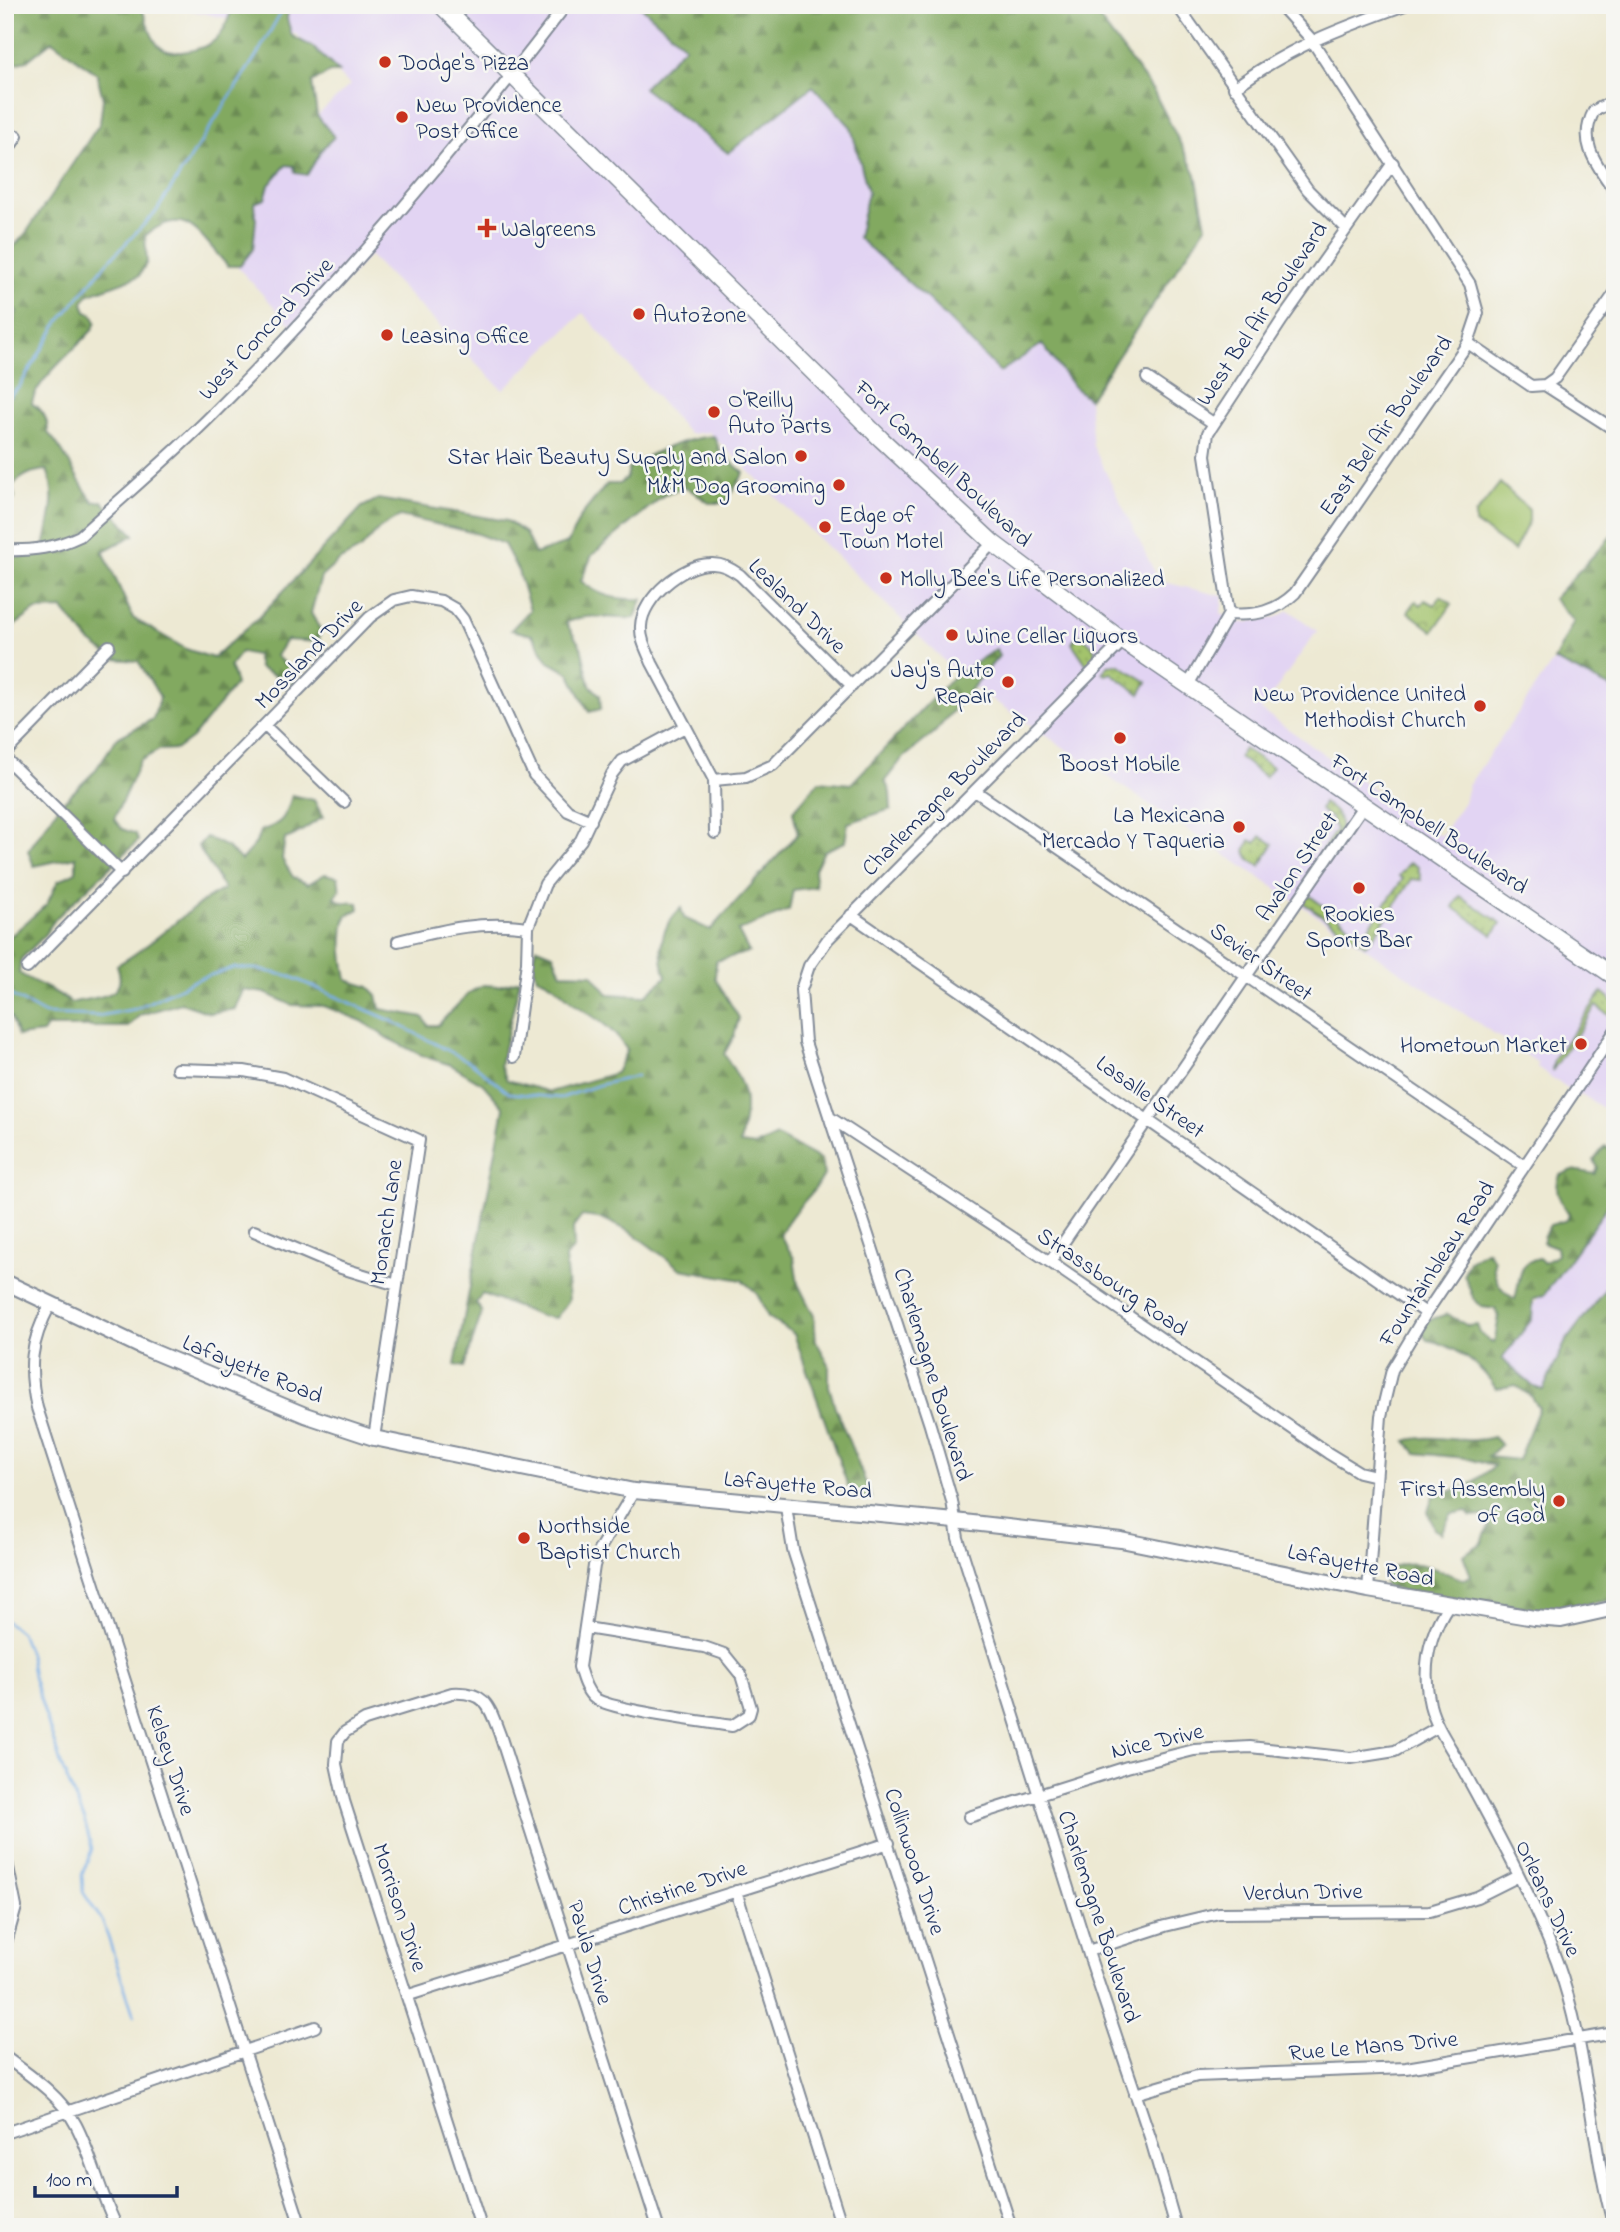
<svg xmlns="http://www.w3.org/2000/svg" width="1620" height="2232" viewBox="0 0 1620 2232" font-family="'Indie Flower',sans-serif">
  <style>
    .built { fill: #e2d4f3 }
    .grass { fill: url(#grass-dots); stroke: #5f7965; stroke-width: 2 }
    .forest { fill: url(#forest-firs); stroke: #4e6c5f; stroke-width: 2 }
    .park { fill: url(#park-crowns); stroke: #5f7965; stroke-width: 2 }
    .garden { fill: #a3c36c; stroke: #5f7965; stroke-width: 2 }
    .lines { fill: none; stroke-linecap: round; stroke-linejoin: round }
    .stream { stroke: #79aee6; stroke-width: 2.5 }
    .minor-casing { stroke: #848c98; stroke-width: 14 }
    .major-casing { stroke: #848c98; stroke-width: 18 }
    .highway-casing { stroke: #848c98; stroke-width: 19 }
    .minor { stroke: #fff; stroke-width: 10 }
    .major { stroke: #fff; stroke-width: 14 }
    .highway { stroke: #fff; stroke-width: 16 }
    .poi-dot { fill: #c8321e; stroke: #f6f6f2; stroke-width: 2.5 }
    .labels { text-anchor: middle; stroke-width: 5; stroke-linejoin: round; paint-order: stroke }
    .poi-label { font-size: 23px; fill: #1b2f5e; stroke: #f6f6f2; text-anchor: start }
    .street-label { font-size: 23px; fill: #1b2f5e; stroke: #f6f6f2 }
  </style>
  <defs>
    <pattern id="grass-dots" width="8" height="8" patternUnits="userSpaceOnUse" patternTransform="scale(1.75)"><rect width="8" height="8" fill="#a3c36c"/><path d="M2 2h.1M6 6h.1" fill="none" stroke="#849f5c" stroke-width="1.8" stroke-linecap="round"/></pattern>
    <pattern id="forest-firs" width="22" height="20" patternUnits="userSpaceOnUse" patternTransform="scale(1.75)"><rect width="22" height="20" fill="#82a960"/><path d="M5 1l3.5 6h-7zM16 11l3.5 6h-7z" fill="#6a8a52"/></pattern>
    <pattern id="park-crowns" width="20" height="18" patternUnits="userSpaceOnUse" patternTransform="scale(1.75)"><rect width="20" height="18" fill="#a3c36c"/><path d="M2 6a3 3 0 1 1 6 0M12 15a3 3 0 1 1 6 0" fill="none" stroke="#849f5c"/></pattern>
  </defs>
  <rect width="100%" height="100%" fill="#f6f6f2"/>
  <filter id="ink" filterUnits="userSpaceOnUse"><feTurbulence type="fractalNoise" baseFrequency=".0143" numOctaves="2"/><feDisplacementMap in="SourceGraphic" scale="14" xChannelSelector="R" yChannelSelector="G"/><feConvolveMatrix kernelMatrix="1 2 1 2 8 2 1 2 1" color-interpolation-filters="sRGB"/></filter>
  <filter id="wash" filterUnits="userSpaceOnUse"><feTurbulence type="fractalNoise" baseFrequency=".00686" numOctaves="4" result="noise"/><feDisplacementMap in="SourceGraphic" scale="28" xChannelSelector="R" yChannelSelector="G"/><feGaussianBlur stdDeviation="1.57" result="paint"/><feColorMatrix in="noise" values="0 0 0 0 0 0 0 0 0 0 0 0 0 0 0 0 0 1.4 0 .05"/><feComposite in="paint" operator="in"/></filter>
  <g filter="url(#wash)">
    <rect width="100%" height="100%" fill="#ede9d3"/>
    <path class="built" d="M183,5H639L686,46L643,87L812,85L851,127L868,192L858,238L931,302L999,372L1042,344L1074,387L1089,399L1093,446L1159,581L1223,596L1221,613L1241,623L1277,617L1289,610L1317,631L1261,710L1441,836L1464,802L1468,786L1554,660L1615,690V1116L1581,1094L1579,1097L1537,1067L1538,1063L967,683L709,432L689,434L583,313L503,390L369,255L300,335L219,247L320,113L350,85L296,34L189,10Z
      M1615,1194V1283L1542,1403L1488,1366Z"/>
    <path class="grass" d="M1078,634C1091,642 1104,654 1089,668L1072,643Z
      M1118,664L1147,682L1140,694L1111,673L1106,675L1102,673L1108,666Z
      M1244,749L1272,767L1265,777L1239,757Z
      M1323,803C1357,823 1333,841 1316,865L1318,857L1336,830L1331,818L1320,810Z
      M1261,836L1273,844L1260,866L1249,859L1245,851L1250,840L1256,843Z
      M1410,862L1418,867L1421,880L1412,879L1373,938L1365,945L1302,902L1310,896L1363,936L1403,879L1399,876Z
      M1460,896L1501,923L1493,935L1453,907Z
      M1602,992L1615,1003V1023L1609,1028L1612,1017L1596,1006L1552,1071L1554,1059Z"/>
    <path class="forest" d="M5,5H140C147,18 149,36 159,46C170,58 203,50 215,40C225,32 229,16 233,5H295L288,10L287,19L292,36L313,47L339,72H330L312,83L317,115L334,137L323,148L307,175L295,173L294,166L286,165L269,185L265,199L254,203L256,219L253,249L240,266H228C200,237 187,201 145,236L147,262L139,276L87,295L83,303L86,312L92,314L96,322L93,329C78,347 33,383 32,404C44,410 48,420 48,433C67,452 76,481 94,502L102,501L134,535L103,551L133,618L186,649L213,658L260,616L362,507L378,499L507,521L525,533L535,554L568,543L580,517L607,484H619L627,478L629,468C650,452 687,438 714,436L721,453L744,473L725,503H709L686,487L664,495L592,555L581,581C600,597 617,600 642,599L635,618C611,620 589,611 566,623L581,647L590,685L600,695L601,709L589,712L569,673L549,662L532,635L511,630L530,610L518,571L504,544L475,533L400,516L379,529L361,549L340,560L321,577L311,613L320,629L319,642L286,640L276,656L297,675L293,684L259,668L256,655L241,652L230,666L236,684L192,738L177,749L159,750L140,761L114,819L122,829L136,834L138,841L56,918L42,938L21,959L19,973C37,985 55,989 71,1003C95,996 130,1000 117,965C156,944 185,909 224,889L198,846L206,837L227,847L241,860L256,843L260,831C283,824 286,817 292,795L314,800L323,817C310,824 298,836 285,839L282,859L293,877L308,884L325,874L338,877L340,890L334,897L342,902L358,903L359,909L346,916C340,939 343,957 347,980L369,987L377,995L380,1009L423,1017L428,1025H438L469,993L483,985L498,986L520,980L500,1065L507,1080L550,1092L616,1073L627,1050C608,1021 593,1019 569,999C558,989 552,982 537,977L532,961L536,947L553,954L561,973L592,974L608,994L645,996L666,977C658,949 659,929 681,908L684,918L710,930L798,834L793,811L819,781L851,784L952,678L996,649L999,656L935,732L902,759L885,781L890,792L891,809L848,823L845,842L824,851L814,871L816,887L793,890L789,910L738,931L749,952L716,961L715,978L739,1018L734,1036L724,1054C749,1092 748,1100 740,1144L756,1146L777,1136L821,1160L824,1175C812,1198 791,1210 780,1235L794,1258L798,1284L814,1316L816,1341L829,1364V1386L835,1407L872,1498L858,1499L849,1489L794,1334L768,1317L757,1293L742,1280L681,1269L631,1232L604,1219L582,1216L573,1228L574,1248L565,1258L569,1300L556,1318L540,1316L482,1294L476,1303L482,1312L464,1367L455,1365L504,1108L483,1084L451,1065L423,1056L387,1038L362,1021L324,1006L292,1005L265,993L243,990L235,1009L210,1013L181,1003L140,1015L128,1027H47L43,1033L18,1036L11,1017L5,1014V941L47,904L58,881L76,872V857L34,866L28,851L60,805L94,772L117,738L153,719L160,697L138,661L114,659L89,641L63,609L36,610L10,629L5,624V558L43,555C47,525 59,499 47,470C32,471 23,475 12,486L15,498L11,503L5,501V328L12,327L17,311L5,304V292L15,291V279L5,276V257L26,233L100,123L103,99L97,74L52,41L28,60L5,67Z
      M639,5H1089L1154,92L1196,174L1206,226L1089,399L1074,387L1042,344L1000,372L931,302L858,238L868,192L851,127L813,86L728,153L643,88L685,46Z
      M1615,532V690L1554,660L1574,621L1553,599Z
      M1605,1146L1615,1152V1186L1607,1207L1544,1295L1533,1299L1532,1319L1502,1359L1534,1387L1543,1390L1566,1341L1615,1276V1600L1541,1609L1403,1592L1385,1585L1383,1575C1404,1551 1439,1570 1463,1580L1471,1576L1463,1555L1482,1543L1493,1515L1471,1517L1466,1511L1451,1514L1441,1533L1434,1529L1428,1512L1433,1496L1468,1486L1494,1466L1465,1458L1416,1453L1406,1441C1435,1432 1464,1446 1493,1437L1501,1445L1488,1457L1518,1460L1539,1408L1532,1397L1515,1385L1496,1389C1483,1366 1453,1344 1427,1340L1423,1334L1426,1321L1447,1314L1468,1326L1477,1325L1480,1333L1492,1343L1495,1340L1499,1316L1495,1309L1482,1307L1473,1298L1464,1274L1469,1261L1487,1250L1494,1260C1492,1279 1500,1290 1515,1299C1521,1280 1516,1263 1539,1258L1544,1263L1557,1255L1556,1247L1543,1242V1237L1550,1225L1567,1220L1569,1215C1560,1201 1553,1191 1560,1175L1573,1170L1595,1174L1598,1168L1594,1160Z"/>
    <path class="park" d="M1441,596L1452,604L1433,631L1408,612L1416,601L1421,605L1425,600L1435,605Z"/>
    <path class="garden" d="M1500,483L1529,510V521L1514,551L1475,523V515Z"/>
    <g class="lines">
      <path class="stream" d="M5,399L19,387L58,323L105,265L156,212L258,53L285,5
        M5,992L45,1014L98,1016L135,1009L198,979L234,968L256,969L289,976L392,1021L472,1063L509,1093L561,1098L599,1085L637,1076
        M5,1620L21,1633L30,1657L33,1677L63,1770L84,1819L92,1849L82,1875L83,1892L103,1922L134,2016"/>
    </g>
  </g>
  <g filter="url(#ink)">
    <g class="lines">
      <g class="minor-casing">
        <path id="minor" d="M1177,5L1308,190L1346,228
          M1234,88C1289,47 1341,28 1405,5
          M1615,100L1594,111C1577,142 1597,165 1615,191
          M5,154L17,136
          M1468,343L1531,386L1545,385L1555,378L1615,293
          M1147,378L1213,423
          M1545,385L1615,430
          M5,550C33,551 55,548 80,536C125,495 171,456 213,414C341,286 457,148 566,5
          M1229,614C1256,616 1275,612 1295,593L1468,343L1478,313L1470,284L1311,39L1280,5
          M1123,641L828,939L809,966L801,990L805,1042L930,1425L952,1501L958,1538L1090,1958L1151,2140L1176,2227
          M1188,685L1229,614L1205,455L1208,433L1282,320L1393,163
          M265,726L344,802
          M5,753L109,646
          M5,758L122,873
          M714,780L652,663C647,651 640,639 641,626C642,598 683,564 710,564C722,563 731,569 740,575L852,686
          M714,780L746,777L773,765L993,543
          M714,780L715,833
          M975,791L1524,1166
          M851,915L1426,1313
          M398,941C443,930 481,920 528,927
          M27,968L370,617L394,600L411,596L441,601L455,609L463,619L534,775L568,811L591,821
          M514,1057L527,962L528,927L545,884L581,840L612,774L622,761L683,728
          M177,1069L244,1071L283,1078L419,1140L374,1438
          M829,1117L1050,1262L1328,1453L1359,1472L1376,1476
          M254,1231L341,1268L397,1285
          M1050,1262L1363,806
          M50,1305C30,1343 28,1367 37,1408L301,2227
          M786,1507L793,1550L1011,2227
          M1368,1590L1381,1416L1392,1370L1426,1313L1615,1031
          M1449,1604C1428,1635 1422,1669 1430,1705C1436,1728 1450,1746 1461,1766C1494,1826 1533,1898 1557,1962C1588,2047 1590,2140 1614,2227
          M586,1628L704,1647L724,1654L741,1675L751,1708L749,1715L732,1726C708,1722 606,1710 593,1697C585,1689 582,1677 579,1667L594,1566L599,1550L634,1491
          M969,1817L1127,1767L1194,1750L1250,1747L1351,1758L1395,1751L1438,1727
          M5,1852L16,1907L5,1946
          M736,1891L842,2227
          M1088,1951L1165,1926L1219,1913L1430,1911L1477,1897L1517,1877
          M409,1995L889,1843
          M5,2057C31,2076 61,2096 76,2125C93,2158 100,2194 117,2227
          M1135,2094L1197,2076L1406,2068L1615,2033
          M5,2133L315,2027
          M481,2227L344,1801L336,1764L338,1741L345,1732L365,1720L452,1693C486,1691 489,1706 500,1735L658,2227"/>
      </g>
      <g class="major-casing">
        <path id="major" d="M5,1282L144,1348L305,1415L374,1438L634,1491L955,1521L1121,1540L1368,1590L1534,1618L1561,1620L1615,1608"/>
      </g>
      <g class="highway-casing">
        <path id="highway" d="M441,5L881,439L993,543L1123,641L1615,977"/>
      </g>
      <use href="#minor" class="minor"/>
      <use href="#major" class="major"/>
      <use href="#highway" class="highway"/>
    </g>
  </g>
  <g class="poi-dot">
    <circle cx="385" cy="62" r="7"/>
    <circle cx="402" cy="117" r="7"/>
    <path d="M483.5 217.5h7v7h7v7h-7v7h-7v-7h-7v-7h7z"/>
    <circle cx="639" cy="314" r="7"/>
    <circle cx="387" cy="335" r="7"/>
    <circle cx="714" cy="412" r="7"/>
    <circle cx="801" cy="456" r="7"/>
    <circle cx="839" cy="485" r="7"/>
    <circle cx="825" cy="527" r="7"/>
    <circle cx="886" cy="578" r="7"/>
    <circle cx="952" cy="635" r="7"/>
    <circle cx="1008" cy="682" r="7"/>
    <circle cx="1480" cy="706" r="7"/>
    <circle cx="1120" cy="738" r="7"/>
    <circle cx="1239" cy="827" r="7"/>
    <circle cx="1359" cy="888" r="7"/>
    <circle cx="1581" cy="1044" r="7"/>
    <circle cx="1559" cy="1501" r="7"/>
    <circle cx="524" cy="1538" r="7"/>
  </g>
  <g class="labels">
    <g class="poi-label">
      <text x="399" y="70">Dodge's Pizza</text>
      <text x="416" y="112">New Providence<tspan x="416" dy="26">Post Office</tspan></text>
      <text x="501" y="236">Walgreens</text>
      <text x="653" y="322">AutoZone</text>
      <text x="401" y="343">Leasing Office</text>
      <text x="728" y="407">O'Reilly<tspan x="728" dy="26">Auto Parts</tspan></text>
      <text x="787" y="464" text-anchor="end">Star Hair Beauty Supply and Salon</text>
      <text x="825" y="493" text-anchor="end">M&amp;M Dog Grooming</text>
      <text x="839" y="522">Edge of<tspan x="839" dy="26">Town Motel</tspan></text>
      <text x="900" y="586">Molly Bee's Life Personalized</text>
      <text x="966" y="643">Wine Cellar Liquors</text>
      <text x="994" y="677" text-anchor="end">Jay's Auto<tspan x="994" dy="26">Repair</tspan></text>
      <text x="1466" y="701" text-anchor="end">New Providence United<tspan x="1466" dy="26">Methodist Church</tspan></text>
      <text x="1120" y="771" text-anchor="middle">Boost Mobile</text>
      <text x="1225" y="822" text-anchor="end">La Mexicana<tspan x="1225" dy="26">Mercado Y Taqueria</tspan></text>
      <text x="1359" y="921" text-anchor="middle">Rookies<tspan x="1359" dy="26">Sports Bar</tspan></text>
      <text x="1567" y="1052" text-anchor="end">Hometown Market</text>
      <text x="1545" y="1496" text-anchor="end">First Assembly<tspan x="1545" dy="26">of God</tspan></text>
      <text x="538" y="1533">Northside<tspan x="538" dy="26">Baptist Church</tspan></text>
    </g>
    <g class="street-label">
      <text transform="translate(1261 313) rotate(-56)" y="8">West Bel Air Boulevard</text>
      <text transform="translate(265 328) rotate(-47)" y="8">West Concord Drive</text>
      <text transform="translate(1385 425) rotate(-55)" y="8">East Bel Air Boulevard</text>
      <text transform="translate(944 463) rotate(43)" y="8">Fort Campbell Boulevard</text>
      <text transform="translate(798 605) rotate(44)" y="8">Lealand Drive</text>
      <text transform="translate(308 653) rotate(-46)" y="8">Mossland Drive</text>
      <text transform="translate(943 793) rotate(-45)" y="8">Charlemagne Boulevard</text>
      <text transform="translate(1430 823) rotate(34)" y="8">Fort Campbell Boulevard</text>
      <text transform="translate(1296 866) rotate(-56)" y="8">Avalon Street</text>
      <text transform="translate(1262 961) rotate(35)" y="8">Sevier Street</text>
      <text transform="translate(1151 1096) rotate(35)" y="8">Lasalle Street</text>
      <text transform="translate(385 1222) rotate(-82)" y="8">Monarch Lane</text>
      <text transform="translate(1436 1263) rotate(-57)" y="8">Fountainbleau Road</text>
      <text transform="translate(1113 1281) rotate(34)" y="8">Strassbourg Road</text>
      <text transform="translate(253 1368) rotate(22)" y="8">Lafayette Road</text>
      <text transform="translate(934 1374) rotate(73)" y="8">Charlemagne Boulevard</text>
      <text transform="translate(798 1484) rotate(5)" y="8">Lafayette Road</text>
      <text transform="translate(1361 1564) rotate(11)" y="8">Lafayette Road</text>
      <text transform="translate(1157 1740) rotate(-13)" y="8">Nice Drive</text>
      <text transform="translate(172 1760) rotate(72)" y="8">Kelsey Drive</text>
      <text transform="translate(916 1861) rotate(72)" y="8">Collinwood Drive</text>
      <text transform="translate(682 1887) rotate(-18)" y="8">Christine Drive</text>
      <text transform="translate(1303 1891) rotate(-1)" y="8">Verdun Drive</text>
      <text transform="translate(1549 1898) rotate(65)" y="8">Orleans Drive</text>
      <text transform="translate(401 1907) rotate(72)" y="8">Morrison Drive</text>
      <text transform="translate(1100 1916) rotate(72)" y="8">Charlemagne Boulevard</text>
      <text transform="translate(591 1952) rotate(73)" y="8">Paula Drive</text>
      <text transform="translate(1373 2045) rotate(-5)" y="8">Rue Le Mans Drive</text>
    </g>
  </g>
  <rect width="1620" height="2232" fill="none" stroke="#f6f6f2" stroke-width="28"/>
  <path d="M35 2186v10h142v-10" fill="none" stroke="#1b2f5e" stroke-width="3.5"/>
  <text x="46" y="2186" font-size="21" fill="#1b2f5e" stroke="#f6f6f2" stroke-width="5" paint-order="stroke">100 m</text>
</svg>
